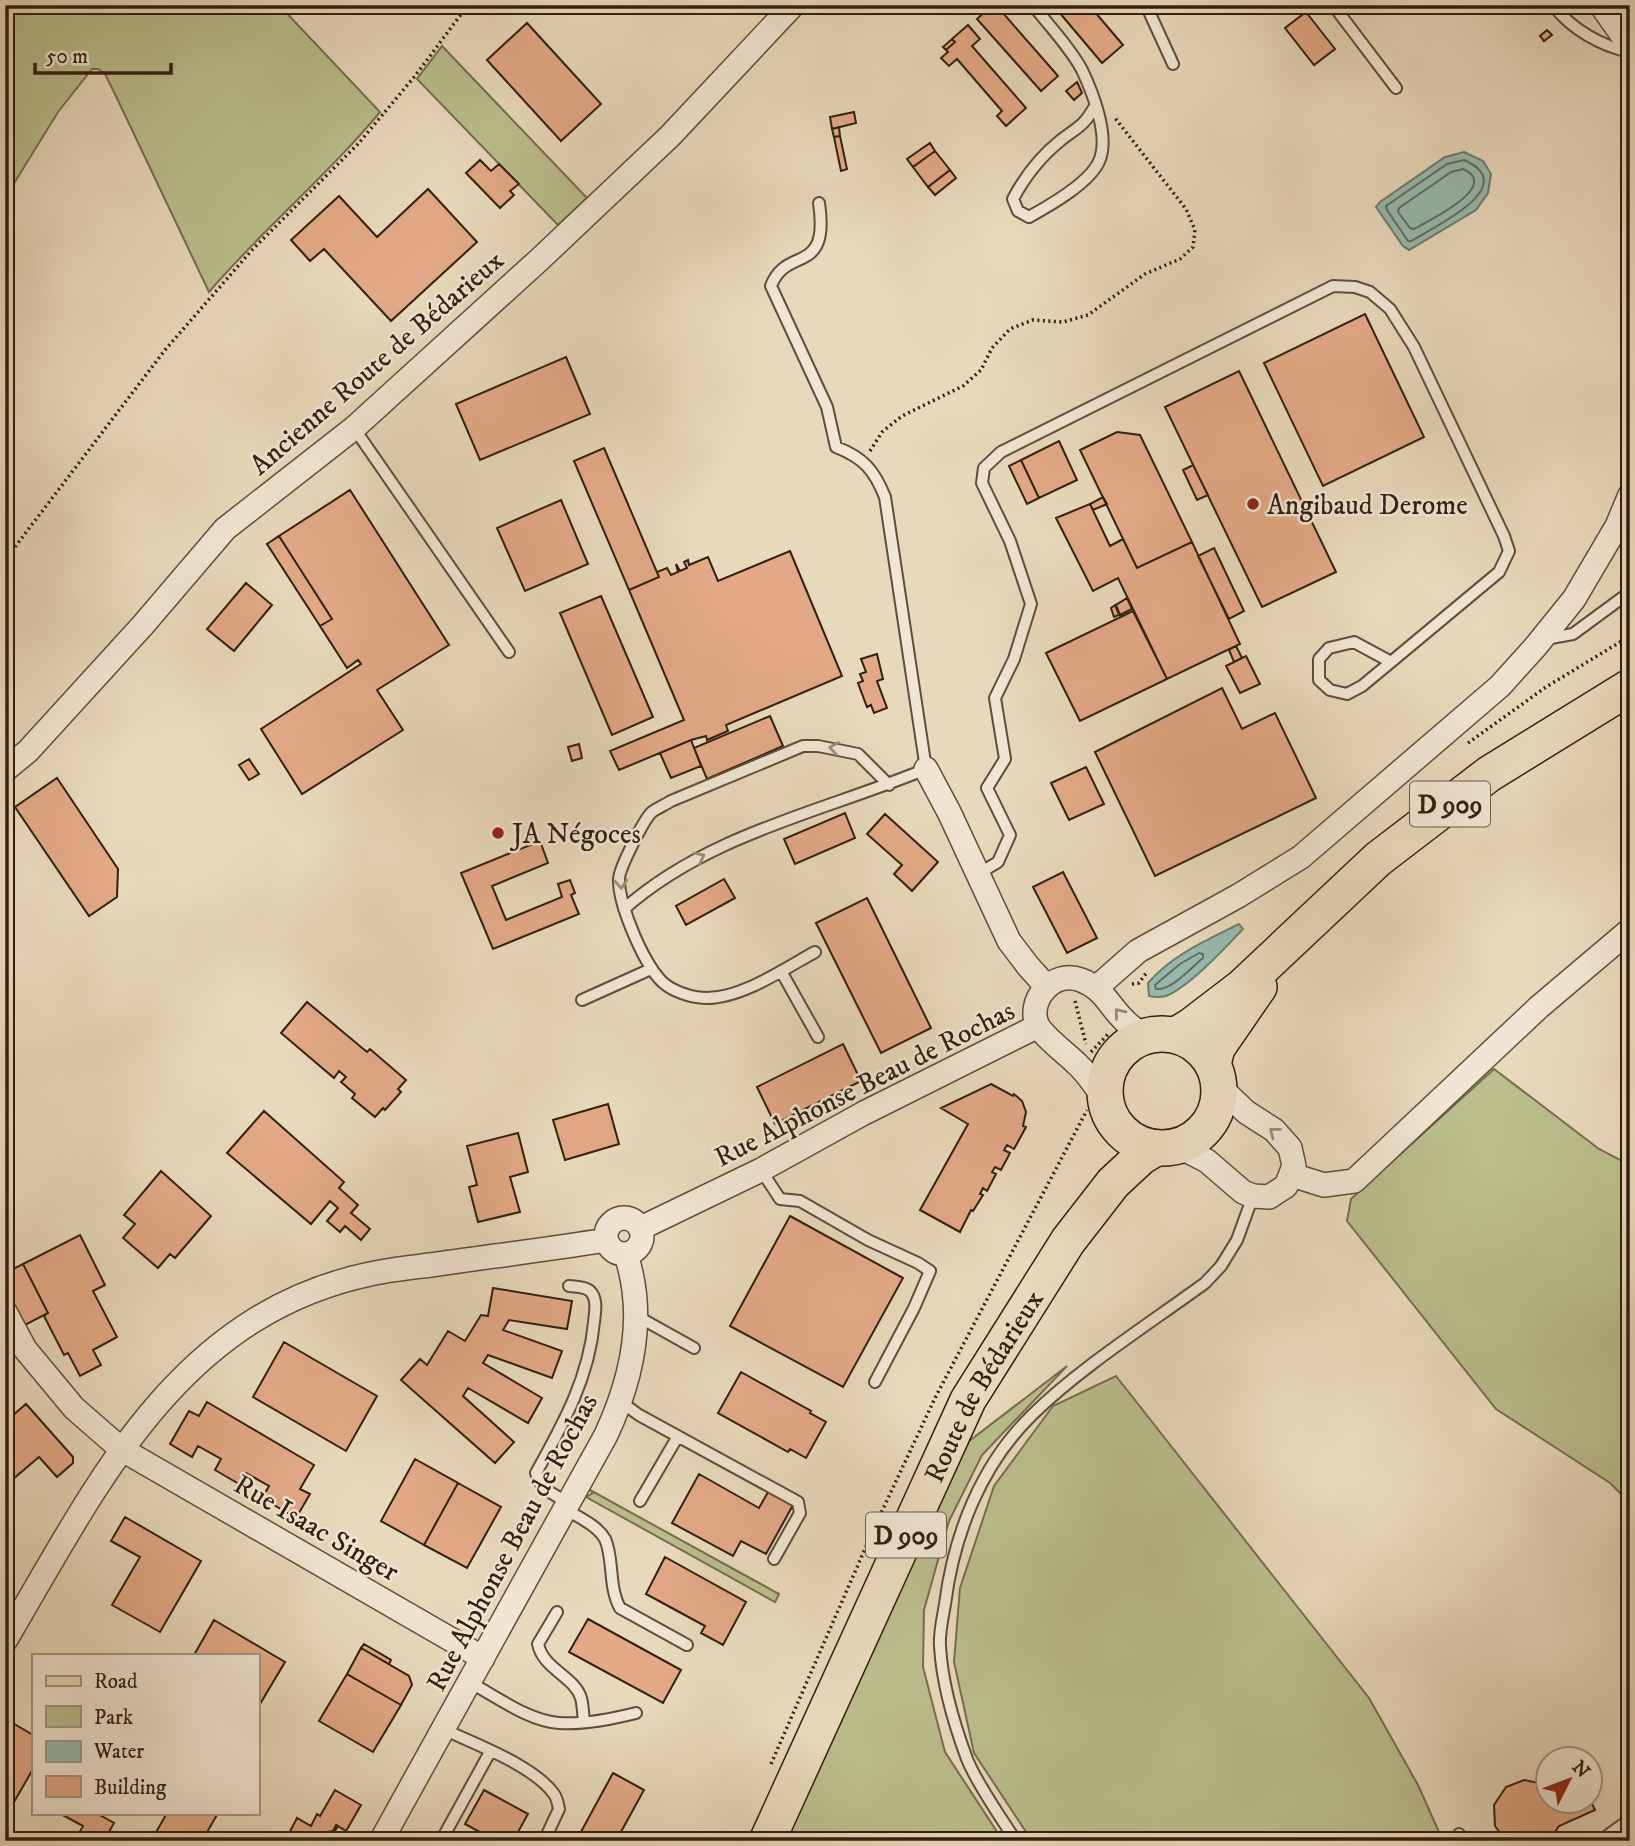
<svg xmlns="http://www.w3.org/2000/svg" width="1635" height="1846" viewBox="0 0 1635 1846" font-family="'IM FELL DW Pica',serif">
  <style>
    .green { fill: #bbbe8d; stroke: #766e4e; stroke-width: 2 }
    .water { fill: #97baaf; stroke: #6e7c6f; stroke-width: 2 }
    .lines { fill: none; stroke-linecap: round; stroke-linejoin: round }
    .shore { stroke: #646c60; stroke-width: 2 }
    .building { fill: #e3a986; stroke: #311f10; stroke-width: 2 }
    .lane-casing { stroke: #5f4e3b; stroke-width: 14 }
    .street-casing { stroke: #5f4e3b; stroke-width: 26 }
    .primary-casing { stroke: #311f10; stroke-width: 38 }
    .path { stroke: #311f10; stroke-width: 3.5; stroke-dasharray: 2 3.5; stroke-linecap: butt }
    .lane { stroke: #f1e6d3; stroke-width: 10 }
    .street { stroke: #f1e6d3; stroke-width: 23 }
    .primary { stroke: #e9d9bc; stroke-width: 35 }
    .oneway { stroke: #9b8c7b }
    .poi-dot { fill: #8f2418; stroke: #f1e6d3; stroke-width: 2.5 }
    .labels { text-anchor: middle; stroke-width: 5; stroke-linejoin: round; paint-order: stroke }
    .shield { fill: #f1e6d3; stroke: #6b5b4a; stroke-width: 2 }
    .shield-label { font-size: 26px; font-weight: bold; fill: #311f10 }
    .street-label { font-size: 28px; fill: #311f10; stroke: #f1e6d3 }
    .poi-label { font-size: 28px; fill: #311f10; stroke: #f1e6d3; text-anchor: start }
  </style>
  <rect width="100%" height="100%" fill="#e9d9bc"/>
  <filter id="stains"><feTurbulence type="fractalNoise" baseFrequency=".00286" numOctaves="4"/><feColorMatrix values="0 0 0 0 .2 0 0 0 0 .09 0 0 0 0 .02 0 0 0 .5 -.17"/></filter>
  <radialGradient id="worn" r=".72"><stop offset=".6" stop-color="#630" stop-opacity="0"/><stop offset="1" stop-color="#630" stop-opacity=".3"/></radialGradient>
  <path class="green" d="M5,5H279L380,112C327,176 263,229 209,292L114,92L105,74L98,69H92L58,112L5,198Z
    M442,46L587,198L558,225L417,79Z
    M1494,1069L1599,1149L1630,1165V1503L1610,1483L1496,1409L1347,1221L1351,1199Z
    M1067,1366L982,1455L949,1521L924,1610L923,1667L945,1752L1003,1841H786L968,1442Z
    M1116,1376L1369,1698L1418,1785L1443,1841H1032L974,1753L954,1662L960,1588L994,1486L1053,1406Z
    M590,1490L779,1594L775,1602L586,1497L593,1493Z"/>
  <path class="water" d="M1464,152L1483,161L1491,174L1488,193L1476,210L1409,250L1403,246L1376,207L1380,202L1445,157Z
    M1239,924L1243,929C1226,947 1189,987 1166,996C1160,998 1154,997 1149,996L1148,983C1172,955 1207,940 1239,924Z"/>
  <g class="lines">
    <path class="shore" d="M1464,160C1523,186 1434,227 1411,241H1408L1387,210L1386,206L1447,164Z
      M1463,169C1502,186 1428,221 1414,229L1410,228L1398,212L1399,208L1451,172Z
      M1199,953L1203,954V958C1191,968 1171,991 1156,989L1155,985L1180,964Z"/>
  </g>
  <path class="building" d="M992,5H996L1058,76L1041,91L977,19Z
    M1053,5H1089L1123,45L1102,63Z
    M1306,12L1335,49L1314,65L1285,28Z
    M527,23L601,104L561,141L487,60Z
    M968,25L980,39L972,46L1026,108L1006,126L997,116L1002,111L957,59L949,66L941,58L948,52L946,50L955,42L952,39Z
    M1547,30L1552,35L1544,41L1540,36Z
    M952,39L955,42L946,50L943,47Z
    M1077,82L1082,93L1074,100L1066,91Z
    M854,112L856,123L832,129L830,117Z
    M839,127L840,136L834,137L832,129Z
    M840,136L847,169L841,171L834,137Z
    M930,143L935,151L913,167L907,159Z
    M935,151L950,170L928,187L913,167Z
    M480,160L491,171L499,164L519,184L510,191L514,195L500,208L466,173Z
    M950,170L956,178L935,195L928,187Z
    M428,189L477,242L391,321L324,249L310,261L291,240L339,196L377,237Z
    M1365,314L1424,437L1323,486L1264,363Z
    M566,357L590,414L480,460L456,404Z
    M1239,371L1336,572L1262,607L1165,407Z
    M1117,432L1140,435L1192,542L1137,568L1080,450Z
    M1059,441L1077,480L1039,498L1021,460Z
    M604,448L659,577L629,590L574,461Z
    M1021,460L1039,498L1027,504L1009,466Z
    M1193,465L1208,495L1197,500L1183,470Z
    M350,490L449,645L377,690L403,730L302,794L261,729L361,664L358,660L347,668L320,626L332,619L279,536Z
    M1103,497L1107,504L1093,510L1090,504Z
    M561,500L588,564L525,591L497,528Z
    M1090,504L1110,546L1123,539L1137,568L1192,542L1240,644L1167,679L1118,578L1093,591L1056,518Z
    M279,536L332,619L320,626L267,544Z
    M1214,548L1244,611L1229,619L1198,556Z
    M790,551L842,676L726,725L728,731L707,740L706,736L691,740L619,770L610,751L684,720L629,590L659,577L657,572L667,568L671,575L678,572L676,564L680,571L687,568L684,562L688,560L689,565L708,557L718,581Z
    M246,583L272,605L234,651L207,629Z
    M601,596L653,717L612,735L560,613Z
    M1127,598L1132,609L1120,615L1116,605Z
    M1115,605L1119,615L1114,617L1111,608Z
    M1133,611L1167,679L1080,721L1046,653Z
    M1236,646L1242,658L1234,662L1229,650Z
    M877,654L883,679L877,681L887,708L874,713L871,705L867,707L858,683L863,681L860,674L866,672L861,659Z
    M1246,656L1260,684L1240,693L1226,666Z
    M1222,688L1242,729L1275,713L1316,798L1155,876L1095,752Z
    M770,716L783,746L707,779L694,748Z
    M691,740L701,766L671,778L660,753Z
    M579,744L582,758L572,761L568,747Z
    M249,759L259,774L249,780L239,765Z
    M1086,767L1104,804L1069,820L1051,783Z
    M57,778L118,869L117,897L89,916L15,807Z
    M845,813L855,838L795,864L784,839Z
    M885,814L938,862L912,891L894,874L902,865L867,834Z
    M536,834L540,841L527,846L525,840Z
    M540,841L548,863L492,886L506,920L562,897L558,884L570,880L575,893L571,895L579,914L493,949L461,873Z
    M1063,872L1097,938L1067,953L1033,887Z
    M724,879L735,898L686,925L676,906Z
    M867,898L931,1028L881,1053L816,923Z
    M307,1002L367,1052L370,1049L406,1080L398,1089L401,1092L385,1110L383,1108L375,1117L352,1098L355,1094L341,1082L346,1077L339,1071L334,1078L281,1033Z
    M843,1044L861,1081L775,1124L757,1087Z
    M991,1084L1013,1096L1014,1094L1022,1101L1026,1112L1023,1126L1026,1127L1014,1149L1007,1145L1004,1150L1010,1153L1001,1170L995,1167L992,1172L996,1174L987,1191L983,1188L980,1194L983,1195L973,1211L971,1210L960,1232L920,1210L968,1124L941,1108Z
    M608,1104L619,1144L565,1160L553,1120Z
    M264,1111L344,1182L339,1188L358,1205L351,1213L370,1229L361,1240L345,1226L340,1232L327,1221L338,1208L330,1201L311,1224L227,1153Z
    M518,1133L528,1172L510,1177L520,1212L478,1222L469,1187L477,1185L467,1146Z
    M161,1171L211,1216L175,1258L170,1254L158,1268L123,1238L135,1224L124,1215Z
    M790,1216L903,1278L843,1387L730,1326Z
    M80,1235L105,1285L93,1291L117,1337L93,1350L101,1365L80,1376L68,1353L64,1355L44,1316L48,1313L23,1264Z
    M23,1264L48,1313L23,1326L5,1292V1273Z
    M493,1288L572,1301L567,1329L509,1320L503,1330L562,1351L552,1378L488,1355L483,1363L542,1398L528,1423L468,1388L463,1396L514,1442L495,1463L401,1380L420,1359L427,1365L448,1331L465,1341L481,1315L488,1316Z
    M284,1342L377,1396L346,1451L253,1397Z
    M741,1372L811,1411L810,1413L826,1422L806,1458L790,1449L788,1452L718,1413Z
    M207,1402L314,1465L300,1489L310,1494L296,1518L262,1498L269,1486L246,1473L239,1484L215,1470L221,1459L198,1446L192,1457L170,1444L189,1411L199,1416Z
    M26,1404L73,1457V1463L57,1477L39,1457L5,1486V1422Z
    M415,1459L458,1483L424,1545L381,1521Z
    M699,1474L759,1508L768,1492L793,1505L766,1554L741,1541L733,1556L672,1523Z
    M458,1483L501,1507L467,1568L424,1545Z
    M125,1517L201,1561L160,1632L112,1605L140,1557L111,1541Z
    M665,1557L746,1602L723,1645L701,1633L705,1626L646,1594Z
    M588,1619L681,1670L663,1703L569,1652Z
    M214,1620L285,1662L257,1709V1655H194Z
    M364,1644L391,1660L389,1664L361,1648Z
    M361,1648L409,1676L412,1685L401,1705L347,1674Z
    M347,1674L401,1705L373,1752L319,1721Z
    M11,1722L33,1735V1769L14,1802L5,1796V1731Z
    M613,1773L644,1790L616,1841H576Z
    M1524,1780L1543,1784L1548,1782V1800L1590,1799L1595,1810L1559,1826L1549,1841H1506L1495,1826L1494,1805L1506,1787Z
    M335,1790L361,1805L346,1831L336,1825L333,1831L323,1833L319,1841H285L297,1818L311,1826L317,1814L320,1816Z
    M484,1790L528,1814L513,1841H484L487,1836L465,1824Z
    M59,1813H96L114,1823L104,1841H75L83,1826Z
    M167,1813H218L202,1841H151Z
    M336,1825L338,1826L330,1839L323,1834L333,1831Z"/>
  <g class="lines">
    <g class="lane-casing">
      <path id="lane" d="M1033,5C1049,26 1070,47 1082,70C1093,93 1109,135 1100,159C1092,182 1049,206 1029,217L1018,211L1013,199C1025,176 1040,157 1061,140C1078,127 1084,126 1095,106
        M1146,5L1173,64
        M1333,5L1396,88
        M1553,5C1571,29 1601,46 1630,52
        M354,428L509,652
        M1545,639L1573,634L1630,592
        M978,874L998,862L1010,835L987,788L1005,759L995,698L1014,659L1031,604L1010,541L982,483L984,468L1001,452L1333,286L1355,287L1370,292L1390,309L1414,347L1504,536L1509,551L1499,572L1391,662L1354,642L1329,648L1319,659V680L1330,690L1347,694L1362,686L1391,662
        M624,909C708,834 825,811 926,769L885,497C874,470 864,458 836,447L827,407L771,286C786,245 830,277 819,203
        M815,952C784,969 742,998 707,998C694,998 677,993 666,985C646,971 618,904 619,879C619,869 644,819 652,812C657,808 665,805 671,801L803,746H818L858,754L889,785
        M781,971L818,1037
        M582,1000L651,969
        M761,1170L780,1199L800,1201L868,1240L918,1263L930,1271L914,1308L875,1382
        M635,1315L694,1348
        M621,1402L639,1415L798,1502L800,1513L774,1559
        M640,1501L678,1436
        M568,1503L543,1488L536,1473C563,1424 589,1378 594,1322C595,1312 598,1299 590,1291C584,1286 576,1287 569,1286
        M565,1509C578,1517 597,1525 605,1539C614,1558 608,1586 620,1608L687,1645
        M557,1612L538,1644C543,1669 574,1676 581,1698C583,1705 583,1714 584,1721
        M469,1682C496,1696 528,1721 559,1723C584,1725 612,1719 636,1713
        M443,1729C475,1744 533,1765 554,1794C557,1798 558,1804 559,1809L544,1841
        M1459,1834L1463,1841
        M441,1841L490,1752
        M1016,1841C1001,1818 977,1784 967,1759C954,1724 942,1683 940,1646C939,1632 943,1617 945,1604C954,1534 981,1465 1032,1415C1081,1367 1149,1324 1205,1283L1221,1266L1237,1240L1253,1196
        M1600,1841L1622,1825H1630"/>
    </g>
    <g class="street-casing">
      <path id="street" d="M1601,5L1630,46
        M926,769L949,812L1009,941L1028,966L1046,986
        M5,770L28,751L143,625L225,529L354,428L539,260L670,136L793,5
        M1096,988L1138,951L1238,896L1301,857L1500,686L1536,646L1574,599L1617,526L1630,495
        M1106,1102C1097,1088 1089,1075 1077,1064C1067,1054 1045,1038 1038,1026C1026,1003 1051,969 1081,980C1103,988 1108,1004 1123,1019C1129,1026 1137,1031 1144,1036
        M1178,1146L1207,1161L1243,1192L1253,1196L1269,1197L1286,1186L1294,1166L1290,1148L1274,1130L1246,1112L1219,1086
        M1292,1175L1324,1185L1354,1181L1539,1007L1630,930
        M606 1236a18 18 0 1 1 36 0a18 18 0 1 1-36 0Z
        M641,1228L761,1170L864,1113L1038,1026
        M5,1312L25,1349L74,1408L121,1449L483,1658
        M5,1641C96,1487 176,1315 370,1274C392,1269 416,1267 438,1264C494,1256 550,1249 606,1240
        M381,1841L606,1435C632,1379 646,1315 626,1255"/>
    </g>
    <g class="primary-casing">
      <g id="primary">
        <circle cx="1162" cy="1091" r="57"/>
        <path d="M1176,1035L1191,1026L1242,987L1378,859L1489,774L1630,687"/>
        <path d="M1213,1064L1217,1048L1259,987"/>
        <path id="s1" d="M767,1841L968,1400L1068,1241L1113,1183L1141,1157L1156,1148"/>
      </g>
    </g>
    <path class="path" d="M870,451L882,432L902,416L963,386L981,370L992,348L1010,329L1033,320L1063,322L1088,315L1145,274L1180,259L1193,247L1195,230L1186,209L1115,118
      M5,560L165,350L252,250L358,144L415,76L468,5
      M1468,743L1546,687L1630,636
      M1132,984L1139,983L1147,972
      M1075,1001L1086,1044
      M1091,1052L1110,1032
      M771,1764L875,1526L936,1396L1087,1110
      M738,1841L741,1832"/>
    <use href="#lane" class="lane"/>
    <use href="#street" class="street"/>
    <use href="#primary" class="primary"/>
  </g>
  <defs><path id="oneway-chevron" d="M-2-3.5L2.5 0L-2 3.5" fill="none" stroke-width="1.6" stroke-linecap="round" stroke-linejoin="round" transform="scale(1.75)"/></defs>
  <g class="oneway">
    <use href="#oneway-chevron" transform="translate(834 748) rotate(-170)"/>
    <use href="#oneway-chevron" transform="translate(700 857) rotate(-26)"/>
    <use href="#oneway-chevron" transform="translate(621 884) rotate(86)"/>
    <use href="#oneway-chevron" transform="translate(1119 1013) rotate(-129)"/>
    <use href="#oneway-chevron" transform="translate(1274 1132) rotate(-142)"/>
  </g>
  <g class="poi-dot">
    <circle cx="1253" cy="504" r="7"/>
    <circle cx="498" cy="833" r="7"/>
  </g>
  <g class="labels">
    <g class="shield">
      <rect x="1410" y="781.5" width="80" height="45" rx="5"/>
      <rect x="866" y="1512.5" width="80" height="45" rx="5"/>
    </g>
    <g class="shield-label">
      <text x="1450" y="813">D 909</text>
      <text x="906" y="1544">D 909</text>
    </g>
    <g class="street-label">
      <text transform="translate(376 362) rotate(-41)" y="10">Ancienne Route de Bédarieux</text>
      <text transform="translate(864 1083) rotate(-27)" y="10">Rue Alphonse Beau de Rochas</text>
      <text dy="10" stroke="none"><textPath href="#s1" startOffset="504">Route de Bédarieux</textPath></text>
      <text transform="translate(317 1527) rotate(30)" y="10">Rue Isaac Singer</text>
      <text transform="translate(511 1542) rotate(-62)" y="10">Rue Alphonse Beau de Rochas</text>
    </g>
    <g class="poi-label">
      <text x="1267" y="514">Angibaud Derome</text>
      <text x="512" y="843">JA Négoces</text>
    </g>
  </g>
  <rect width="1635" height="1846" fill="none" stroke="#e9d9bc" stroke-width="28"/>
  <rect x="7" y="7" width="1621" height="1832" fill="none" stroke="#311f10" stroke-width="3.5"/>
  <rect x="14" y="14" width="1607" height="1818" fill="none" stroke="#311f10" stroke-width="2"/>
  <rect x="32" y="1654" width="228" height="161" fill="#f1e6d3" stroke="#a49685" stroke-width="2"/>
  <rect x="46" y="1676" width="35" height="10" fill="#e9d9bc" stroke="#a49685" stroke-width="2"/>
  <text x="94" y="1688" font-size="21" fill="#311f10">Road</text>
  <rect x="46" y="1706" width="35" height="21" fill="#bbbe8d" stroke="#a49685" stroke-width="2"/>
  <text x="94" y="1724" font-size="21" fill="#311f10">Park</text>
  <rect x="46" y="1741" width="35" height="21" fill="#97baaf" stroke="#a49685" stroke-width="2"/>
  <text x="94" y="1758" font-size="21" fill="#311f10">Water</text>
  <rect x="46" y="1776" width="35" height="21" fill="#e3a986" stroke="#a49685" stroke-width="2"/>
  <text x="94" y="1794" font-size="21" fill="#311f10">Building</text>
  <g transform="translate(1569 1780) rotate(48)"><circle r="33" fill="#f1e6d3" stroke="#a49685" stroke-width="2"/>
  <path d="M0-5L12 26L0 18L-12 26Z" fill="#8f2418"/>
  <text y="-10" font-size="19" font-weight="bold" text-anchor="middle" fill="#311f10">N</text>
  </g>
  <path d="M35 63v10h136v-10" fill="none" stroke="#311f10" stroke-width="3.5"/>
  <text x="46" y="63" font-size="21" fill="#311f10" stroke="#f1e6d3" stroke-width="5" paint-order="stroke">50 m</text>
  <rect width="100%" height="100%" filter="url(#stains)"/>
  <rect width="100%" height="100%" fill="url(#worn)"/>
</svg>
